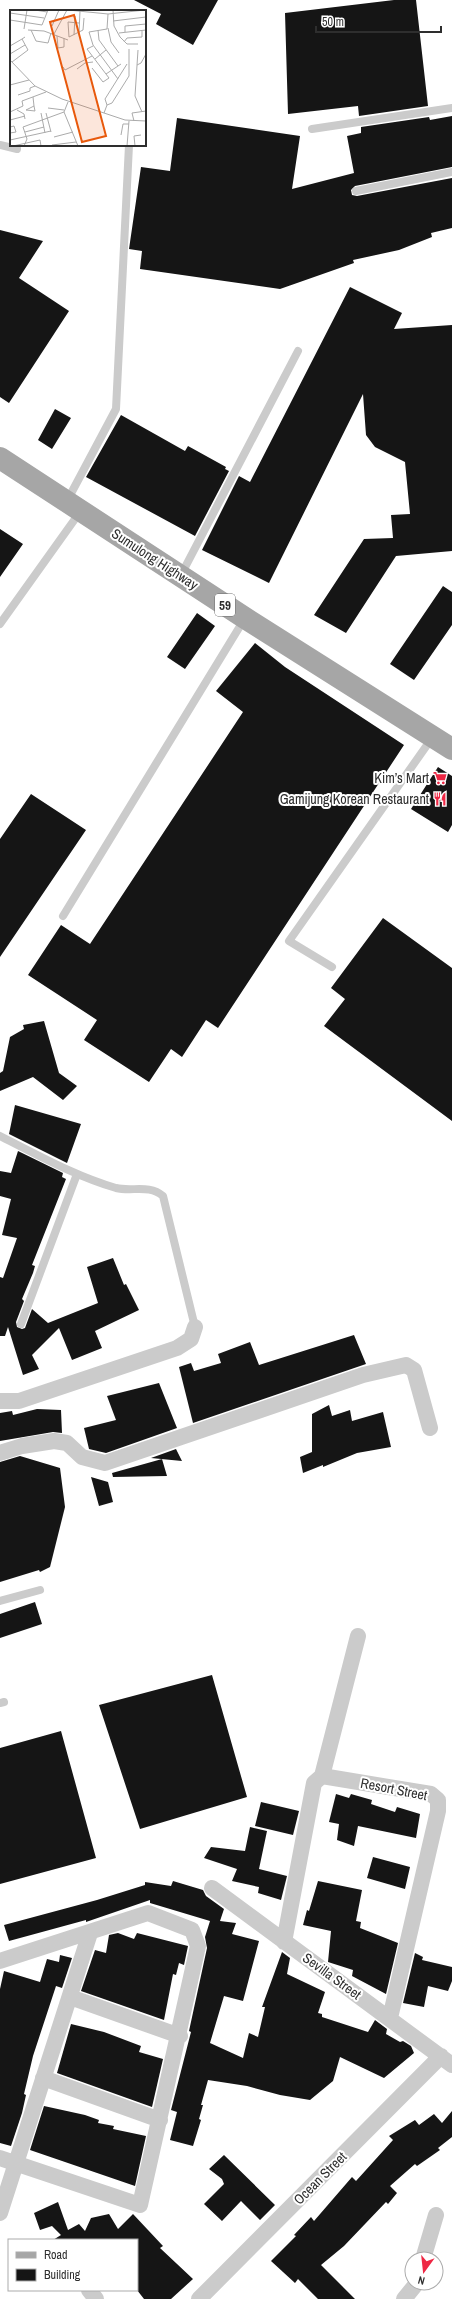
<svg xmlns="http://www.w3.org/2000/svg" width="452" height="2299" viewBox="0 0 452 2299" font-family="'Archivo Narrow',sans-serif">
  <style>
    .building { fill: #151515 }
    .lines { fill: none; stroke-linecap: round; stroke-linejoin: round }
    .lane { stroke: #cbcbcb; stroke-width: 8 }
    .street { stroke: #cbcbcb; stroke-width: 16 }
    .primary { stroke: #a6a6a6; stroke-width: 22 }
    .labels { text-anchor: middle; stroke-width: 4; stroke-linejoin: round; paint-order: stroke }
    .shield { fill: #fff; stroke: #6d6d6d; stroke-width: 1 }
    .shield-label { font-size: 13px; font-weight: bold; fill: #2e2e2e }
    .street-label { font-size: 14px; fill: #2e2e2e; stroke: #fff }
    .poi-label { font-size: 14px; fill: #2e2e2e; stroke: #fff; text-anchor: end }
    .inset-road { fill: none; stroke: #ababab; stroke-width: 1 }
    .view { fill: #e8590c; fill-opacity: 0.15; stroke: #e8590c; stroke-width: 2 }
    .inset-edge { fill: none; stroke: #2e2e2e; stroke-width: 2 }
  </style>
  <rect width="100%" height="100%" fill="#fff"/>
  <path class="building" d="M134,0H218L193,45L156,24L161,14Z
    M394,0H416L428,106L359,116L358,106L288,114L285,13Z
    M452,116V167L355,186L351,190L352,195L357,196L452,178V228L431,233L432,237L399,250L353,260L354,263L280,289L140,269L142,251L129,249L141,167L170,171L177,118L300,136L292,189L354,173L347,136L361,133V127L429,117L430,120Z
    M0,230L43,241L19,278L69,311L9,403L0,397Z
    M350,287L402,313L394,329L452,325V551L396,556L346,633L314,615L364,539L393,538L391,515L410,514L405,462L375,447L366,435L363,394L269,583L202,550L239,476L250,482Z
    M55,409L71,418L52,449L38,440Z
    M121,415L185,451L188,446L226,467L225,469L229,471L195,536L86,477Z
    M0,529L23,544L0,577Z
    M443,586L452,592V625L414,680L390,664Z
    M197,613L215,626L185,669L167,657Z
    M255,643L285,667L404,745L218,1028L206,1020L182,1057L171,1049L149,1082L84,1040L97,1020L28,975L61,925L90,944L243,712L216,691Z
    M438,767L452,776V825L448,832L411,809Z
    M31,794L86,830L0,957V839Z
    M383,918L452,968V1121L324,1026L345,999L331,988Z
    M44,1021L59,1073L77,1086L63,1100L33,1077L0,1091V1073L3,1071L10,1037L24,1029L23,1025Z
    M15,1105L81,1124L67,1163L9,1134Z
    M18,1151L63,1173L62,1177L66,1179L32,1265L35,1266L33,1273L22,1299L24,1301L16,1322L17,1327L22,1329L25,1328L32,1309L48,1323L98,1303L87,1267L113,1258L124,1285L126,1284L139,1310L95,1331L102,1348L72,1360L59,1328L32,1355L39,1369L23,1375L8,1327L5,1336H0V1277L3,1278L17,1238L2,1235L11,1199L0,1196V1171L11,1173Z
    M354,1335L366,1364L193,1423L179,1367L191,1363L194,1371L221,1363L218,1354L250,1342L259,1365Z
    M159,1383L177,1428L106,1453L89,1449L84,1428L116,1420L107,1396Z
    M329,1405L332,1416L350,1410L352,1421L383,1412L391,1447L357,1453L323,1467V1465L303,1473L300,1457L312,1452V1414Z
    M37,1409L61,1410L62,1433L53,1432L0,1441V1413L12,1411L13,1415Z
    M176,1449L182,1461L151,1458Z
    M20,1456L60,1468L65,1507L50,1567L40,1572L39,1570L0,1582V1462Z
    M162,1459L167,1476L113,1477L112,1473Z
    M91,1477L108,1482L113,1502L99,1506Z
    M35,1602L42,1624L0,1638V1614Z
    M212,1675L247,1797L140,1829L99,1705Z
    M61,1731L96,1858L0,1884V1748Z
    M336,1794L349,1798L351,1794L372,1800L371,1804L395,1812L397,1807L420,1814L416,1838L358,1826L354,1846L337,1840L339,1824L329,1822Z
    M261,1802L299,1811L293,1835L255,1826Z
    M250,1827L267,1831L259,1869L287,1876L281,1900L258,1893L259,1887L232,1881L237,1869L204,1858L211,1847L245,1851Z
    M373,1857L410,1867L405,1889L367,1878Z
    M173,1881L203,1890L206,1896L224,1909L220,1921L236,1923L232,1934L259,1941L243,2001L224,1996L210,2043L243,2058L249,2033L258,2037L265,2007H262L282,1952L290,1958L287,1974L325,1992L318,2013L322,2014V2017L368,2032L375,2020L387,2029L386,2034L400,2042L403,2041L411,2046L414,2053L384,2078L340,2057L333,2081L310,2100L280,2095L247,2086L208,2080L201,2105H203L199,2119L201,2120L193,2146L170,2140L177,2112L171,2110L191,2032L189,2031L207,1948L205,1937L210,1921L150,1903V1900L86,1922V1920L9,1941L4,1925L97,1900L145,1885V1882L171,1886Z
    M318,1881L362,1890L356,1921L361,1922L360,1928L398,1943L386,1994L352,1976L353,1970L328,1962L331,1931L303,1925L307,1910L309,1911Z
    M118,1933L134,1939L137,1933L188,1946L184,1965L179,1963L176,1975L173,1974L164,2020L81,1991L95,1950L106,1953L109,1935Z
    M415,1953L423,1957L422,1960L452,1967V1981L448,1991L428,1986L424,2007L403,2003Z
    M60,1955L72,1958L62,1988L56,1986L33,2056L24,2094L26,2095L22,2113L11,2146L0,2143V1989L4,1971L40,1982L47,1959L59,1962Z
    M71,2024L104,2032L141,2046L139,2052L163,2059L152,2107L57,2073Z
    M44,2106L85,2115L99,2120L98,2123L114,2126L113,2129L146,2136L135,2186L30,2150Z
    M452,2111V2137L438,2148L440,2150L417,2166L415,2164L390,2186L397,2193L388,2204L386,2202L344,2246L321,2265L355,2299H318L298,2279L295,2283L271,2261L296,2236L294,2235L311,2217L314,2221L352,2177L356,2181L393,2140L389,2136L415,2120L419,2125L434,2114L442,2123Z
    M224,2155L275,2205L260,2220L241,2201L222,2221L204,2204L224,2184L222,2179L209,2169Z
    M58,2202L68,2230L79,2224L85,2231L91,2218L109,2214L118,2229L133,2214L163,2246L160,2248L193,2279L171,2299H144L137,2290V2240H53L61,2235L52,2226L40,2230L34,2213Z"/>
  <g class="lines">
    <path class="lane" d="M312,129L452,108
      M0,145L17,149
      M356,191L452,172
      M67,501L116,409L129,145
      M181,575L298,351
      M0,624L80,512
      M63,916L245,618
      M332,967L289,941L432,738
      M0,1136C38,1155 75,1176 116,1188C132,1192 149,1184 163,1196L195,1327
      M21,1324L77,1174
      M0,1601L40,1590
      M0,1703L4,1702"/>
    <path class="street" d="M0,1401H19L177,1348L191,1339L195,1327
      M0,1453L22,1446L54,1441L67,1443L82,1457L105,1463L363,1375L406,1365L414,1370L430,1428
      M322,1776L358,1636
      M212,1888L452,2065
      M284,1942L314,1783L322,1776L431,1794L438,1800V1811L390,2018
      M0,1961L148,1913L192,1930L198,1946L140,2205L0,2158
      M70,1997L180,2036
      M43,2078L160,2120
      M0,2213L90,1933
      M423,2259L436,2215
      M89,2290L96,2299
      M199,2299L441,2056
      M404,2299L417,2283"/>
    <path class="primary" d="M0,458L245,618L452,749"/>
  </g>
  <defs>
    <g id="supermarket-bare" transform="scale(1.08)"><path d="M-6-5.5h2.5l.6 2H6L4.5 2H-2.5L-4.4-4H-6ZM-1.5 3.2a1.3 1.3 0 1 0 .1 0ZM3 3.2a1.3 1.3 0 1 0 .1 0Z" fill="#ee2744" stroke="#fff" stroke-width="2.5" paint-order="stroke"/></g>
    <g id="restaurant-bare" transform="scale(1.08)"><path d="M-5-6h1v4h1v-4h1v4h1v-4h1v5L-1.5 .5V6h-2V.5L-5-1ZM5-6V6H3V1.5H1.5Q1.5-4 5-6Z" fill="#ee2744" stroke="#fff" stroke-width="2.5" paint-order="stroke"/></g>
  </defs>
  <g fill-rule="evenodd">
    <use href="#supermarket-bare" x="440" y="778"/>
    <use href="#restaurant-bare" x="440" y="799"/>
  </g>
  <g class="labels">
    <rect class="shield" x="215" y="594" width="20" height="22" rx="3"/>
    <g class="shield-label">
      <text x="225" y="610">59</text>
    </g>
    <g class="street-label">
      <text transform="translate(155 559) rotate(33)" y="5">Sumulong Highway</text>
      <text transform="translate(394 1789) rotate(11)" y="5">Resort Street</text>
      <text transform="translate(332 1976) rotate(36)" y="5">Sevilla Street</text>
      <text transform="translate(320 2178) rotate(-45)" y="5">Ocean Street</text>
    </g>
    <g class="poi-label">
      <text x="429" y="783">Kim’s Mart</text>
      <text x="429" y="804">Gamijung Korean Restaurant</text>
    </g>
  </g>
  <g transform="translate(10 10)">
    <rect width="136" height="136" fill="#fff"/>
    <path class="inset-road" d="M25,0L37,2M58,0L98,4L135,0M103,0L104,16L110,27L117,34H128M0,3L34,8M98,4L97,19L79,22L83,35L108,69M0,10L32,15L38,0M103,11L136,7M69,13L58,12L59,27L73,20L74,8M42,16L49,0M98,18L101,32L109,43M14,19L17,0M18,20L34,21L58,30M21,20L26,31L38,33L41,23M88,20L89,30L108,56M115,22V16L136,14M69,23L70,1M109,23L136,20M44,24L57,0M64,25L65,6M47,26L48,38L54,37V28M114,32L117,28L132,27V21M0,36L12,29M128,40L125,86L132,102M0,44L15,35M85,49L96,40M0,50L25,76L52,89L115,110L136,111M2,52L18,40L12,29L15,27M127,55L131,53L136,44M53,57L55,60L82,46M82,58L93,72L99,68L77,39L83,36M67,59L75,53L83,52M96,64L111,54M0,75L19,70M136,76V62M8,85L20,81V78L25,76M58,92L54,102L68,136M97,95L102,93L119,66V39M38,98L54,100M7,100L14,104L15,109M16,100L24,96L23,87M16,100L25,101L24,96M0,102L13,96L12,91L36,82M31,103L35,123M36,103L41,122M94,103L97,95L95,89L117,54M0,110L15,106M124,111L122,103L136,101M0,117L4,116L6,122L0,123M15,122L34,117M111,125L113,114H119M44,127L63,122M0,130L41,121M42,135L66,132M3,136L30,130L31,136M14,136L17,129L13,117L54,102M117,136L119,111M125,136L124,126L131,125"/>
    <path class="view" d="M64,5L96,126L72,132L40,12Z"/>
    <rect width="136" height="136" class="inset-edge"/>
  </g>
  <rect x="8" y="2239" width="130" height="52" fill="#ffffff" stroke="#ababab"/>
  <rect x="16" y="2252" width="20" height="6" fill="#a6a6a6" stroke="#ababab"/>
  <text x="44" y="2259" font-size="12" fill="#2e2e2e">Road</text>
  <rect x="16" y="2269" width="20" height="12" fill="#151515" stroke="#ababab"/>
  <text x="44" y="2279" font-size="12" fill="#2e2e2e">Building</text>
  <g transform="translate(424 2271) rotate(195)"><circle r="19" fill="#ffffff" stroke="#ababab"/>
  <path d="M0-3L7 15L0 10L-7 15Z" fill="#ee2744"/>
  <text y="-6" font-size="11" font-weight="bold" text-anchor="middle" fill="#2e2e2e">N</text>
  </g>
  <path d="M316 26v6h125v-6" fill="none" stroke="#2e2e2e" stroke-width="2"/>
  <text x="322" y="26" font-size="12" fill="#2e2e2e" stroke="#ffffff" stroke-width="3" paint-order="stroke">50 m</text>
</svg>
